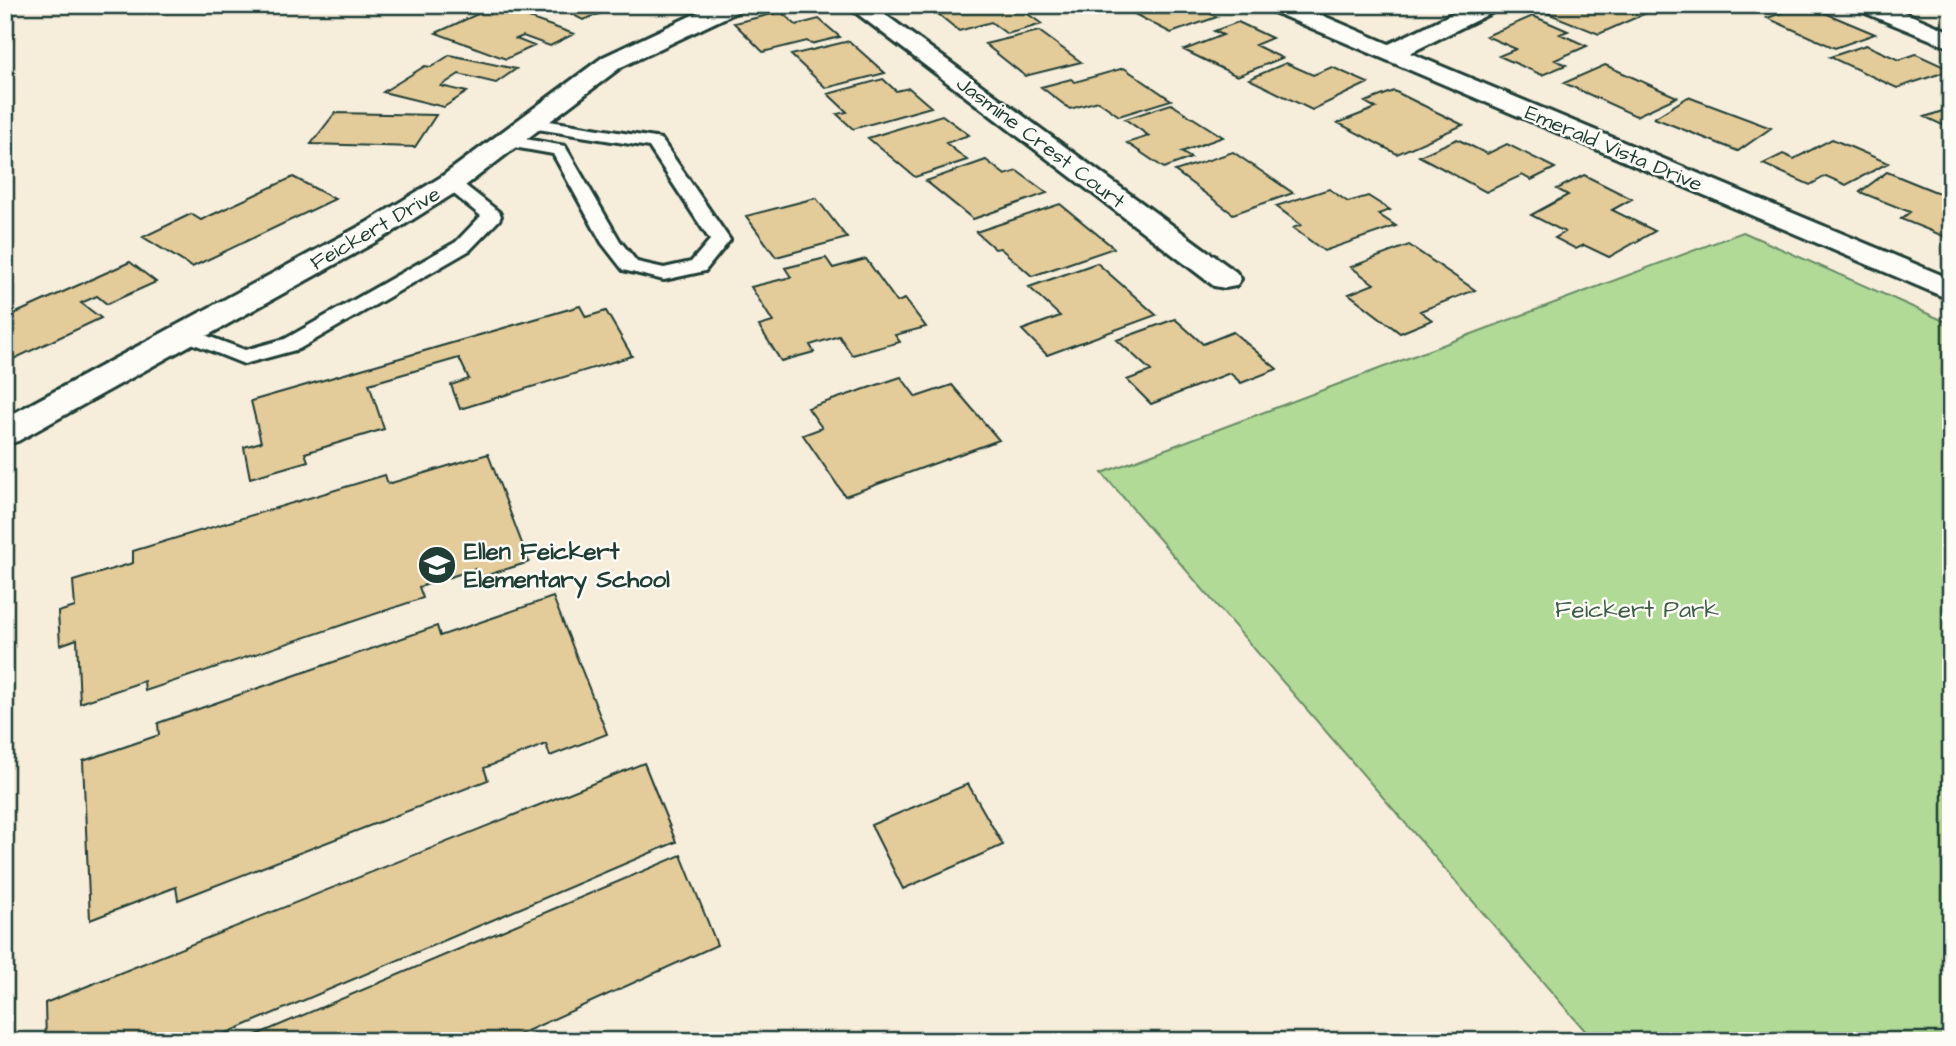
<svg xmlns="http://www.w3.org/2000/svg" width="1956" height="1046" viewBox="0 0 1956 1046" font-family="'Architects Daughter',sans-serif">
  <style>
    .green { fill: #b1da97; stroke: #688c66; stroke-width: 2 }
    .building { fill: #e4cb9a; stroke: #1f3d34; stroke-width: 2 }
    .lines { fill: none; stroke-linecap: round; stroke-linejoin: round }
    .lane-casing { stroke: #1f3d34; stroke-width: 6 }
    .street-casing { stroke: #1f3d34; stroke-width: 6 }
    .lane { fill: #fdfcf7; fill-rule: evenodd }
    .street { fill: #fdfcf7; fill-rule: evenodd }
    .labels { text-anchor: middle; stroke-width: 5; stroke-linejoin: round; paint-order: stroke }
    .far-street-label { font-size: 21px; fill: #1f3d34; stroke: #fdfcf7 }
    .poi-label { font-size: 24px; font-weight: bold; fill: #1f3d34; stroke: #fdfcf7; text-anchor: start }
    .park-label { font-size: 24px; fill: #3c5c48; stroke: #fdfcf7 }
  </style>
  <rect width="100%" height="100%" fill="#f6eddb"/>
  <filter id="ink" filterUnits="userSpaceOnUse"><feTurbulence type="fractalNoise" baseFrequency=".0143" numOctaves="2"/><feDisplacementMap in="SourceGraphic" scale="14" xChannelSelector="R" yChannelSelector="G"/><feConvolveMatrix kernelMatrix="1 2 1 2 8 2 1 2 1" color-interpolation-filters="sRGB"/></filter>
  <g filter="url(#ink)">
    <path class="green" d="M1743,232L1951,324V1041H1594L1102,473Z"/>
    <path class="building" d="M554,5H624L583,20Z
      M969,5H1015L1042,24L1007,34L991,22L959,31L937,13Z
      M1126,5H1194L1217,17L1171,33L1121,7Z
      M1565,5H1622L1644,14L1599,34L1547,13Z
      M1806,5L1875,34L1835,48L1767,18Z
      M495,6L574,34L550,46L523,36L516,39L534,46L506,59L436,33Z
      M781,12L796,25L819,19L840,37L811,44L807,41L763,52L734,23Z
      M1533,16L1568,31L1560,34L1587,46L1555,60L1566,65L1542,75L1499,56L1516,49L1486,36Z
      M1238,22L1272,38L1255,45L1282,58L1237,76L1184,50L1223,35L1214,31Z
      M1039,31L1081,62L1025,76L985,44Z
      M849,41L885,73L826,88L791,55Z
      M1866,45L1899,60L1916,54L1951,70L1897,88L1830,57Z
      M450,55L516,69L496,83L459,74L441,86L467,92L444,107L383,92L425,66L431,67Z
      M1286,63L1313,75L1332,67L1368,83L1312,110L1249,79Z
      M1605,65L1677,97L1636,116L1564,83Z
      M1124,68L1171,100L1119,116L1098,101L1070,109L1041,87L1071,79L1075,82Z
      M883,79L896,91L909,88L931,107L853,129L837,114L847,112L828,94Z
      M1394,91L1463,125L1397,154L1338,123L1376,108L1365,102Z
      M1688,97L1771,128L1738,151L1654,118Z
      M1171,104L1223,137L1181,152L1191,158L1164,168L1127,143L1149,136L1125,119Z
      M1951,108V129L1925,117Z
      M335,113L436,115L415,147L311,144Z
      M942,115L969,135L946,143L967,160L915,177L868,138Z
      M1457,139L1487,154L1507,144L1555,168L1531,180L1522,175L1486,192L1419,156Z
      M1832,139L1888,163L1846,185L1826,176L1810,185L1763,164L1783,154L1794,159Z
      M1233,152L1293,193L1233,214L1175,171Z
      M986,160L1005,175L1017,171L1047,193L973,219L926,181Z
      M1887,172L1951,198V239L1901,219L1910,212L1860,192Z
      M1584,175L1632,199L1612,210L1655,231L1609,257L1584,245L1576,249L1555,238L1565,232L1531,215L1568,195L1557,189Z
      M293,177L335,199L192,267L143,237L191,214L201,220Z
      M1329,189L1348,202L1368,196L1390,210L1378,214L1396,226L1324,251L1293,228L1301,225L1276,206Z
      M816,198L847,238L776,257L746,216Z
      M1060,204L1114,248L1032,276L1000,248L995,249L976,232Z
      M1409,245L1475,290L1420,311L1432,320L1400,333L1349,294L1374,284L1351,267Z
      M826,258L833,268L866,259L897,302L905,299L926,327L895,335L900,342L852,355L839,336L810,345L814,352L781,361L759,326L773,322L751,287L791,277L785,268Z
      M130,262L156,282L107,304L97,296L81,303L101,318L5,363V318Z
      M1097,263L1156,315L1047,355L1022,330L1060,316L1029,287Z
      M580,306L586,317L606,311L632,356L460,409L451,385L469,379L459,358L369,384L384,429L305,453L308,461L250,478L244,447L261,442L251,401Z
      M1175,319L1203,344L1233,332L1277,369L1241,383L1230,373L1151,404L1127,380L1151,371L1117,340Z
      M901,377L916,397L952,385L999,440L845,496L803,435L822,428L808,408Z
      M488,454L529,562L478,578L475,569L419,587L423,598L145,691L144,681L80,703L77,639L60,645L58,612L75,607L73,581L133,563V551L385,475L388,484Z
      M553,597L607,734L550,756L546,744L484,768L488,780L178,900L176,887L90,920L83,761L159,735L158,723L437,626L440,636Z
      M644,763L676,842L208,1041H46L45,1003Z
      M968,784L1003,845L903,889L871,825Z
      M681,855L717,945L505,1041H242Z"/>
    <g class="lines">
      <g class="lane-casing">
        <path id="lane" d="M531,118L661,139L730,240L705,271L664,280L623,270L602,243L553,154L502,145L499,141L502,137L508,136L565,146L620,241L637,262L664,268L691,262L710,240L649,147L525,127L523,123L525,119Z
          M451,178L457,179L499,212L501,216L499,220L470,250L299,349L244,364L179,338L176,334L179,330L186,328L245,350L285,339L456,242L481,216L445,187L442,183L445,179Z"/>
      </g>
      <g class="street-casing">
        <path id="street" d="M714,5H744L741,10L621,67L461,189L388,235L18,441L5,445V418L366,223L441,177L603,57Z
          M846,5H872L1236,272L1241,279L1236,286L1225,288L1214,286Z
          M1266,5H1298L1389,44L1470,5H1500L1497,10L1410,53L1951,279V300L1269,10Z
          M1855,5H1887L1951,32V48L1858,10Z"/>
      </g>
      <use href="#lane" class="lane"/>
      <use href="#street" class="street"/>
    </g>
  </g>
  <defs>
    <g id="school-disc" transform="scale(2.0125)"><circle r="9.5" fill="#1f3d34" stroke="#fdfcf7"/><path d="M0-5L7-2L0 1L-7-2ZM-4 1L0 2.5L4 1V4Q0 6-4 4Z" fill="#fff"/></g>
  </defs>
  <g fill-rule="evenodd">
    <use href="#school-disc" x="437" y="565"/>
  </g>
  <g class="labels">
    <g class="far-street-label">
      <text transform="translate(1041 142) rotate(37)" y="7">Jasmine Crest Court</text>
      <text transform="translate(1614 148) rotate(23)" y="7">Emerald Vista Drive</text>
      <text transform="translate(375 228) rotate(-30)" y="7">Feickert Drive</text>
    </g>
    <g class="poi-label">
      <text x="464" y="559">Ellen Feickert<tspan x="464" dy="28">Elementary School</tspan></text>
    </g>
    <g class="park-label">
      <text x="1637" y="617">Feickert Park</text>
    </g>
  </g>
  <rect width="1956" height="1046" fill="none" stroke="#fdfcf7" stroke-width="28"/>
  <rect x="14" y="14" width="1928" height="1018" fill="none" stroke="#1f3d34" stroke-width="2.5" filter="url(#ink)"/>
</svg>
